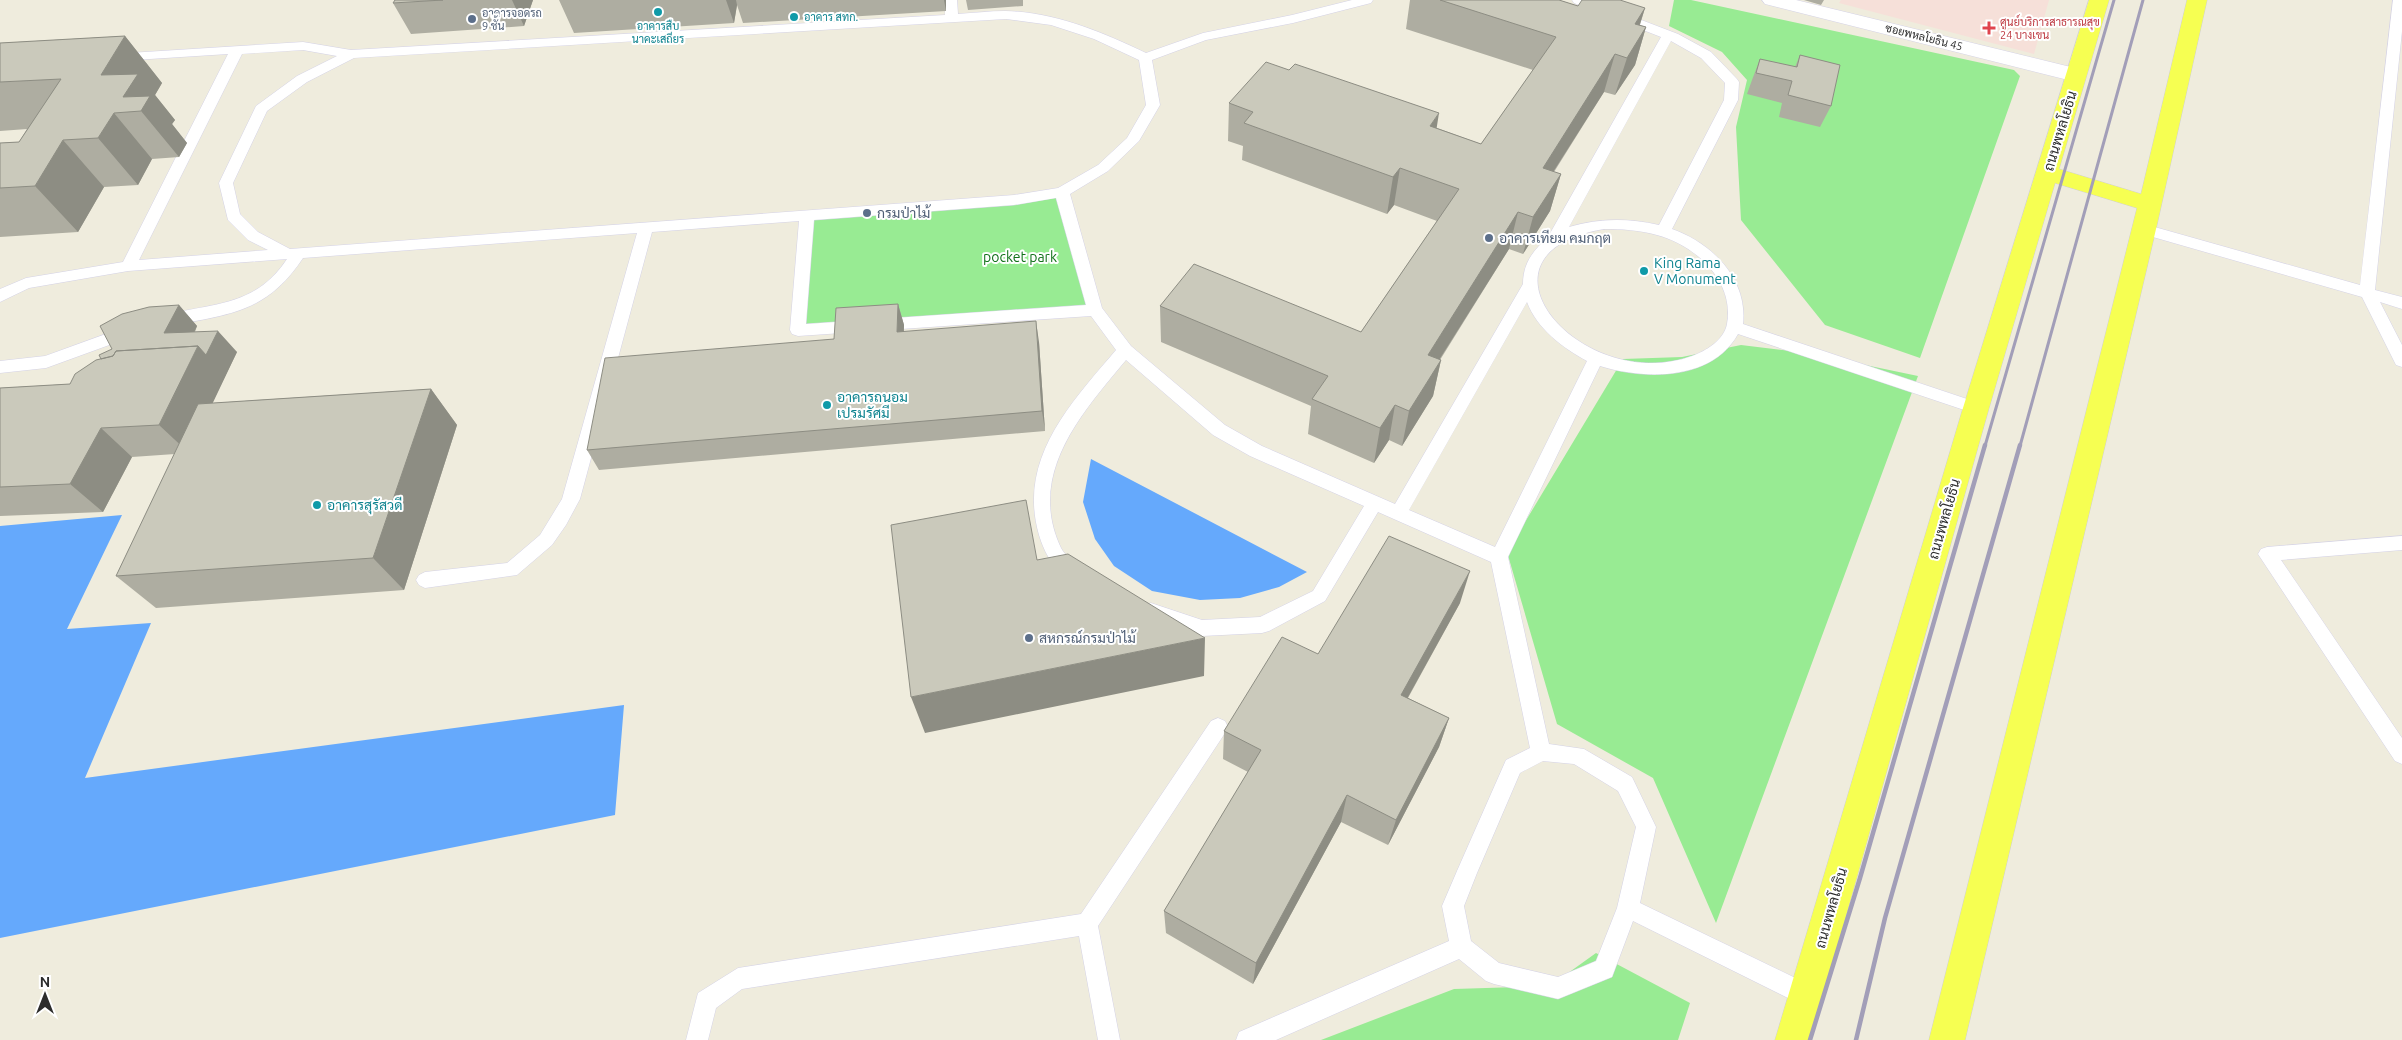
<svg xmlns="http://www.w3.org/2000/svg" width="2402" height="1040" viewBox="0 0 2402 1040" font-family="Ubuntu,Sarabun,sans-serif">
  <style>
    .medical { fill: #f6e0d9 }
    .green { fill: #98eb93 }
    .water { fill: #65a9fc }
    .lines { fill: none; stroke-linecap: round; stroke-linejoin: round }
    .service-casing { stroke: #d4d2e6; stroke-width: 1 }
    .minor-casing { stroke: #d4d2e6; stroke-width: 1 }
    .primary-casing { stroke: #d1d1d1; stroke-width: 1 }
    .service { fill: #fff; fill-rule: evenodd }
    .minor { fill: #fff; fill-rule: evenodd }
    .primary { fill: #f6ff52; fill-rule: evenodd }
    .rail-far1 { stroke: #a29eb8; stroke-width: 3 }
    .rail { stroke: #a29eb8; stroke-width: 4.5 }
    .wall { fill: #aeada1 }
    .shaded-wall { fill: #8d8d83 }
    .building { fill: #cac9bb; stroke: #8d8d83 }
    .culture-dot { fill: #0f9aa8; stroke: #fff; stroke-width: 2 }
    .service-dot { fill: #5c6f8a; stroke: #fff; stroke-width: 2 }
    .health-dot { fill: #e0444e; stroke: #fff; stroke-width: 2 }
    .labels { text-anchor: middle; stroke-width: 4; stroke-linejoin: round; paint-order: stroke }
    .far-service-label { font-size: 11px; fill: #4e5e75; stroke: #fff; text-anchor: start }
    .far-culture-label { font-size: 11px; fill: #0d838f; stroke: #fff; text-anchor: start }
    .far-health-label { font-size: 11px; fill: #be3a42; stroke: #fff; text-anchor: start }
    .far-street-label { font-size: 11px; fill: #2c2c2c; stroke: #fff }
    .street-label { font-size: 14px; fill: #2c2c2c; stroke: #fff }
    .service-label { font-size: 14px; fill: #4e5e75; stroke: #fff; text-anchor: start }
    .park-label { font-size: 14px; fill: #12721a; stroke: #fff }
    .culture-label { font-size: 14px; fill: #0d838f; stroke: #fff; text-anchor: start }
  </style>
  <rect width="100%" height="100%" fill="#efecdd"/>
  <path class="medical" d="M1841,0H2049L2034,54L1839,3Z"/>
  <path class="green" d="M1674,0H1691L2014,70L2020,76L1920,358L1825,325L1741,220L1736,127L1747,80L1722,52L1669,26Z
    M1062,192L1095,310L798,330L807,215Z
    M1741,345L1808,353L1918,376L1716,923L1653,778L1557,724L1507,552L1623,359L1682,357Z
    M1596,953L1690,1003L1678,1040H1321L1454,989L1550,986Z"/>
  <path class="water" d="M1091,459L1307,572L1279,587L1240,598L1200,600L1152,591L1114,566L1095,539L1083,502Z
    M122,515L67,629L151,623L85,778L624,705L615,815L0,938V526Z"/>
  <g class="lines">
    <g class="service-casing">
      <path id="service" d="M945,0H957L958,14C974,13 989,11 1005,11C1055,12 1102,32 1146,53L1203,33L1292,15L1352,0H1373L1371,3L1293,23L1206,40L1152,60L1160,105L1139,141L1108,171L1070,194L1102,308L1131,346L1225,425L1262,446L1395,504L1523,284C1523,262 1534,250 1548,237L1661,37L1574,3L1572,0H1589L1678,34L1711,52L1737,79L1739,82L1738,100L1672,229C1712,243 1748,279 1743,324L1982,404L1984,408L1982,412L1976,414L1738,334C1712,381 1645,380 1600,366L1508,557L1549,744L1584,749L1632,777L1656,827L1640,903L1814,987L1817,995L1814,1003L1806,1006L1798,1003L1633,921L1612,977L1558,999L1494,984L1486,981L1459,959L1276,1040H1236L1239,1032L1449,941L1442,906L1457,871L1506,760L1530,748L1491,562L1378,512L1325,601L1269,631L1262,633L1202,636L1145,617L1142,611L1145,605L1151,603L1202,620L1260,617L1313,591L1364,506L1250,456L1213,435L1126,360C1082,413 1026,474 1061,548C1066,558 1077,561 1082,570L1079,575L1073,578C1053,570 1045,554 1039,535C1017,459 1071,403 1116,350L1091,316L798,336L792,334L790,330L799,221L652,232L580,499L566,525L552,545L517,575L425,588L419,585L416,580L419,575L425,572L507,563L540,535L562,499L637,233L303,258C265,315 227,314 165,327L159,325L157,321L159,317C210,302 254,309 287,259L128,271L29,288L0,302V289L26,278L123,262L228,54L118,61L111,57L113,54L303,42L351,50L945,15ZM1006,19L1051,25L1094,39L1139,60L1146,105L1127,138L1098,165L1058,188L1014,195L290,249L258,232L240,214L233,183L267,111L307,82L354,58ZM1671,41L1701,58L1725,83L1724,100L1659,225C1628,218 1599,218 1569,227ZM303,50L337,56L297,76L256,106L219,183L228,220L248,240L268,250L139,260L242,54ZM1056,198L1086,305L806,324L814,220L1014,205ZM1604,229C1622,229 1639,230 1657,235C1695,245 1735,281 1727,324C1724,340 1706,351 1692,356C1582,396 1458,254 1604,229ZM1527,302C1537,329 1563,348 1587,361L1495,547L1409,510ZM1543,761L1574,764L1618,791L1636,827L1617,908L1596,961L1558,977L1499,963L1471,941L1464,906L1477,873L1520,773Z
        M2393,0H2402V31L2375,290L2402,297V309L2380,302L2402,345V367L2396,365L2362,297L2139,233L2137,229L2139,225L2144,224L2360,285Z
        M128,326L134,328L136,332L134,336L46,368L0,373V361L45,356Z
        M2402,536V550L2281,560L2402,738V764L2395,761L2258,554L2261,549L2267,547Z
        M1218,718L1225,721L1228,727L1225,733L1098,926L1120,1040H1098L1079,936L742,989L716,1008L708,1040H686L698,993L738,968L1081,914L1211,721Z"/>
    </g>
    <g class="minor-casing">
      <path id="minor" d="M1762,0H1796L2083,70L2086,75L2083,80L2076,82L1765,4Z"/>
    </g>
    <g class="primary-casing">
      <path id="primary" d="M2089,0H2109L2059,169L2141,194L2187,0H2207L2156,229L1965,1040H1929L2137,208L2055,183L1989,408L1811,1040H1775L1963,408Z"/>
    </g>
    <use href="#service" class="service"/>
    <use href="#minor" class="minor"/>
    <use href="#primary" class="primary"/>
    <path class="rail-far1" d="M1985,446L2114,0
      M2020,446L2143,0"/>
    <path class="rail" d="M1810,1040L1860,878L1985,445
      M1856,1040L1885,918L2020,445"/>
  </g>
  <path class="wall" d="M395,0H533L524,26L411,34L393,3Z
    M559,0H946V11L743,23L737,5L734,23L574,33Z
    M966,0H1023V6L968,10Z
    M1410,0H1559L1578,6L1645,8L1640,25L1646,27L1635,65L1615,95L1604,92L1554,172L1561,174L1550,211L1523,254L1509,249L1440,360H1441L1433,396L1402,446L1389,440L1374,463L1308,434L1311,406L1161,342L1160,306L1361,332L1437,221L1394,205L1387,214L1242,160L1243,146L1228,141L1229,103L1437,128L1481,144L1533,70L1406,29Z
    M1804,0H1824L1821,5Z
    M125,36L162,83L155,95L175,120L172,124L187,143L179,157L152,159L138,185L104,187L78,232L0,237V143L19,142L27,129L0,131V43Z
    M1800,55L1831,106L1820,127L1779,117L1782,103L1747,94L1752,80L1760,59L1795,67Z
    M898,304L904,325V332L1039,342L1045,431L599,470L587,450L834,339Z
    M179,305L197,326L195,332L237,352L212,403L431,389L457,425L404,590L156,608L116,576L175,454L132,457L103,512L0,516V388L70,384L112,349Z
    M1460,603L1408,698L1449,718L1439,747L1388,845L1341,822L1253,984L1166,933L1164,911L1248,772L1223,759L1224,731L1318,654Z"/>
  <path class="shaded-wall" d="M512,0H533L524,26Z
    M726,0H736L737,5L734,23Z
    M944,0H946V11Z
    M1645,8L1633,45L1635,24Z
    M1646,27L1635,65L1615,95L1627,58Z
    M125,36L162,83L155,95L175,120L172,124L187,143L179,157L141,111H130L101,75Z
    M1615,54L1604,92L1532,205L1543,168Z
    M114,113L152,159L138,185L98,138Z
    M1439,113L1433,151L1430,126Z
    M63,140L104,187L78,232L35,186Z
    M1400,168L1394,205L1387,214L1393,177Z
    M1561,174L1550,211L1523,254L1533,217Z
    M1518,212L1509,249L1420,390L1428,355Z
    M898,304L904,325L903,353L897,332Z
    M179,305L197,326L184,354L164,333Z
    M1036,321L1039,342L1045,431L1042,411Z
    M218,331L237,352L189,453L159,425L198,346Z
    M1441,360L1433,396L1402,446L1409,411Z
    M431,389L457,425L404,590L373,558Z
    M1395,405L1389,440L1374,463L1380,428Z
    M101,428L132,457L103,512L70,484Z
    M1470,571L1460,603L1393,724L1401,695Z
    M1205,638L1204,676L925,733L911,697Z
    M1449,718L1439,747L1388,845L1396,820Z
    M1347,795L1341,822L1253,984L1256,963Z"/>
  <path class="building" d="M395,0H443L393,3Z
    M1440,0H1559L1578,6L1582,0H1620L1645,8L1635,24L1646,27L1627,58L1615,54L1543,168L1561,174L1533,217L1518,212L1428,355L1441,360L1409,411L1395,405L1380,428L1312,399L1328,376L1160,306L1194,264L1361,332L1459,189L1400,168L1393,177L1244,123L1253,112L1229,103L1266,62L1289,70L1295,64L1439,113L1430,126L1481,144L1556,37Z
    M125,36L101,75L138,74L123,97L150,96L141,111L114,113L98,138L63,140L35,186L0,188V143L19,142L61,79L0,82V43Z
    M1800,55L1840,65L1831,106L1788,95L1792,81L1756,73L1760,59L1797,67Z
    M898,304L897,332L1036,321L1042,411L587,450L605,358L834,339L836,308Z
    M179,305L164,333L218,331L206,355L198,346L116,351L113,356L101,359L99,355L112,349L100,326L122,314L149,307Z
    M198,346L159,425L101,428L70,484L0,487V388L70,384L75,374L96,360L113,356L116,351Z
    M431,389L373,558L116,576L198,404Z
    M1026,500L1037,560L1068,554L1205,638L911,697L891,525Z
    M1389,536L1470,571L1401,695L1449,718L1396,820L1347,795L1256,963L1164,911L1261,750L1224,731L1282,637L1318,654Z"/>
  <g class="culture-dot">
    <circle cx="658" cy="12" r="5"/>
    <circle cx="794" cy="17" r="5"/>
    <circle cx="1644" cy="271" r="5"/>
    <circle cx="827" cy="405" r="5"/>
    <circle cx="317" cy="505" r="5"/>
  </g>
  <g class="service-dot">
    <circle cx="472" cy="19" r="5"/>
    <circle cx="867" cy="213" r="5"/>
    <circle cx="1489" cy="238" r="5"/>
    <circle cx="1029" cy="638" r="5"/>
  </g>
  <path class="health-dot" d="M1986.5 20.5h5v5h5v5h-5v5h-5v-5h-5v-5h5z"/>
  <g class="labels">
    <g class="far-service-label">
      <text x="482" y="17">อาคารจอดรถ<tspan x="482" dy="13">9 ชั้น</tspan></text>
    </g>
    <g class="far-culture-label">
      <text x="804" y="21">อาคาร สทก.</text>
      <text x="658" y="30" text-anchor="middle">อาคารสืบ<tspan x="658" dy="13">นาคะเสถียร</tspan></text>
    </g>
    <g class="far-health-label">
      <text x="2000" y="26">ศูนย์บริการสาธารณสุข<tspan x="2000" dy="13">24 บางเขน</tspan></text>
    </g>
    <g class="far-street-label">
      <text transform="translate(1924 37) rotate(14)" y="4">ซอยพหลโยธิน 45</text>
    </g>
    <g class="street-label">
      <text transform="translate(2060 131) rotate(-73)" y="5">ถนนพหลโยธิน</text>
      <text transform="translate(1944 519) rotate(-74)" y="5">ถนนพหลโยธิน</text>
      <text transform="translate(1831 908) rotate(-74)" y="5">ถนนพหลโยธิน</text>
    </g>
    <g class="service-label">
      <text x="877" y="218">กรมป่าไม้</text>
      <text x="1499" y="243">อาคารเทียม คมกฤต</text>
      <text x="1039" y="643">สหกรณ์กรมป่าไม้</text>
    </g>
    <g class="park-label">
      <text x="1020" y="262">pocket park</text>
    </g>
    <g class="culture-label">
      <text x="1654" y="268">King Rama<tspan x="1654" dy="16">V Monument</tspan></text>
      <text x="837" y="402">อาคารถนอม<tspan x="837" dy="16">เปรมรัศมี</tspan></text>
      <text x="327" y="510">อาคารสุรัสวดี</text>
    </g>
  </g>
  <g transform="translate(45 995)" stroke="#ffffff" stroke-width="4" paint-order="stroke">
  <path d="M0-4L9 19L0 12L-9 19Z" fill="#2c2c2c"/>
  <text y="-8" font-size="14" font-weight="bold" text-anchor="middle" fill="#2c2c2c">N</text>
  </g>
</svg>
